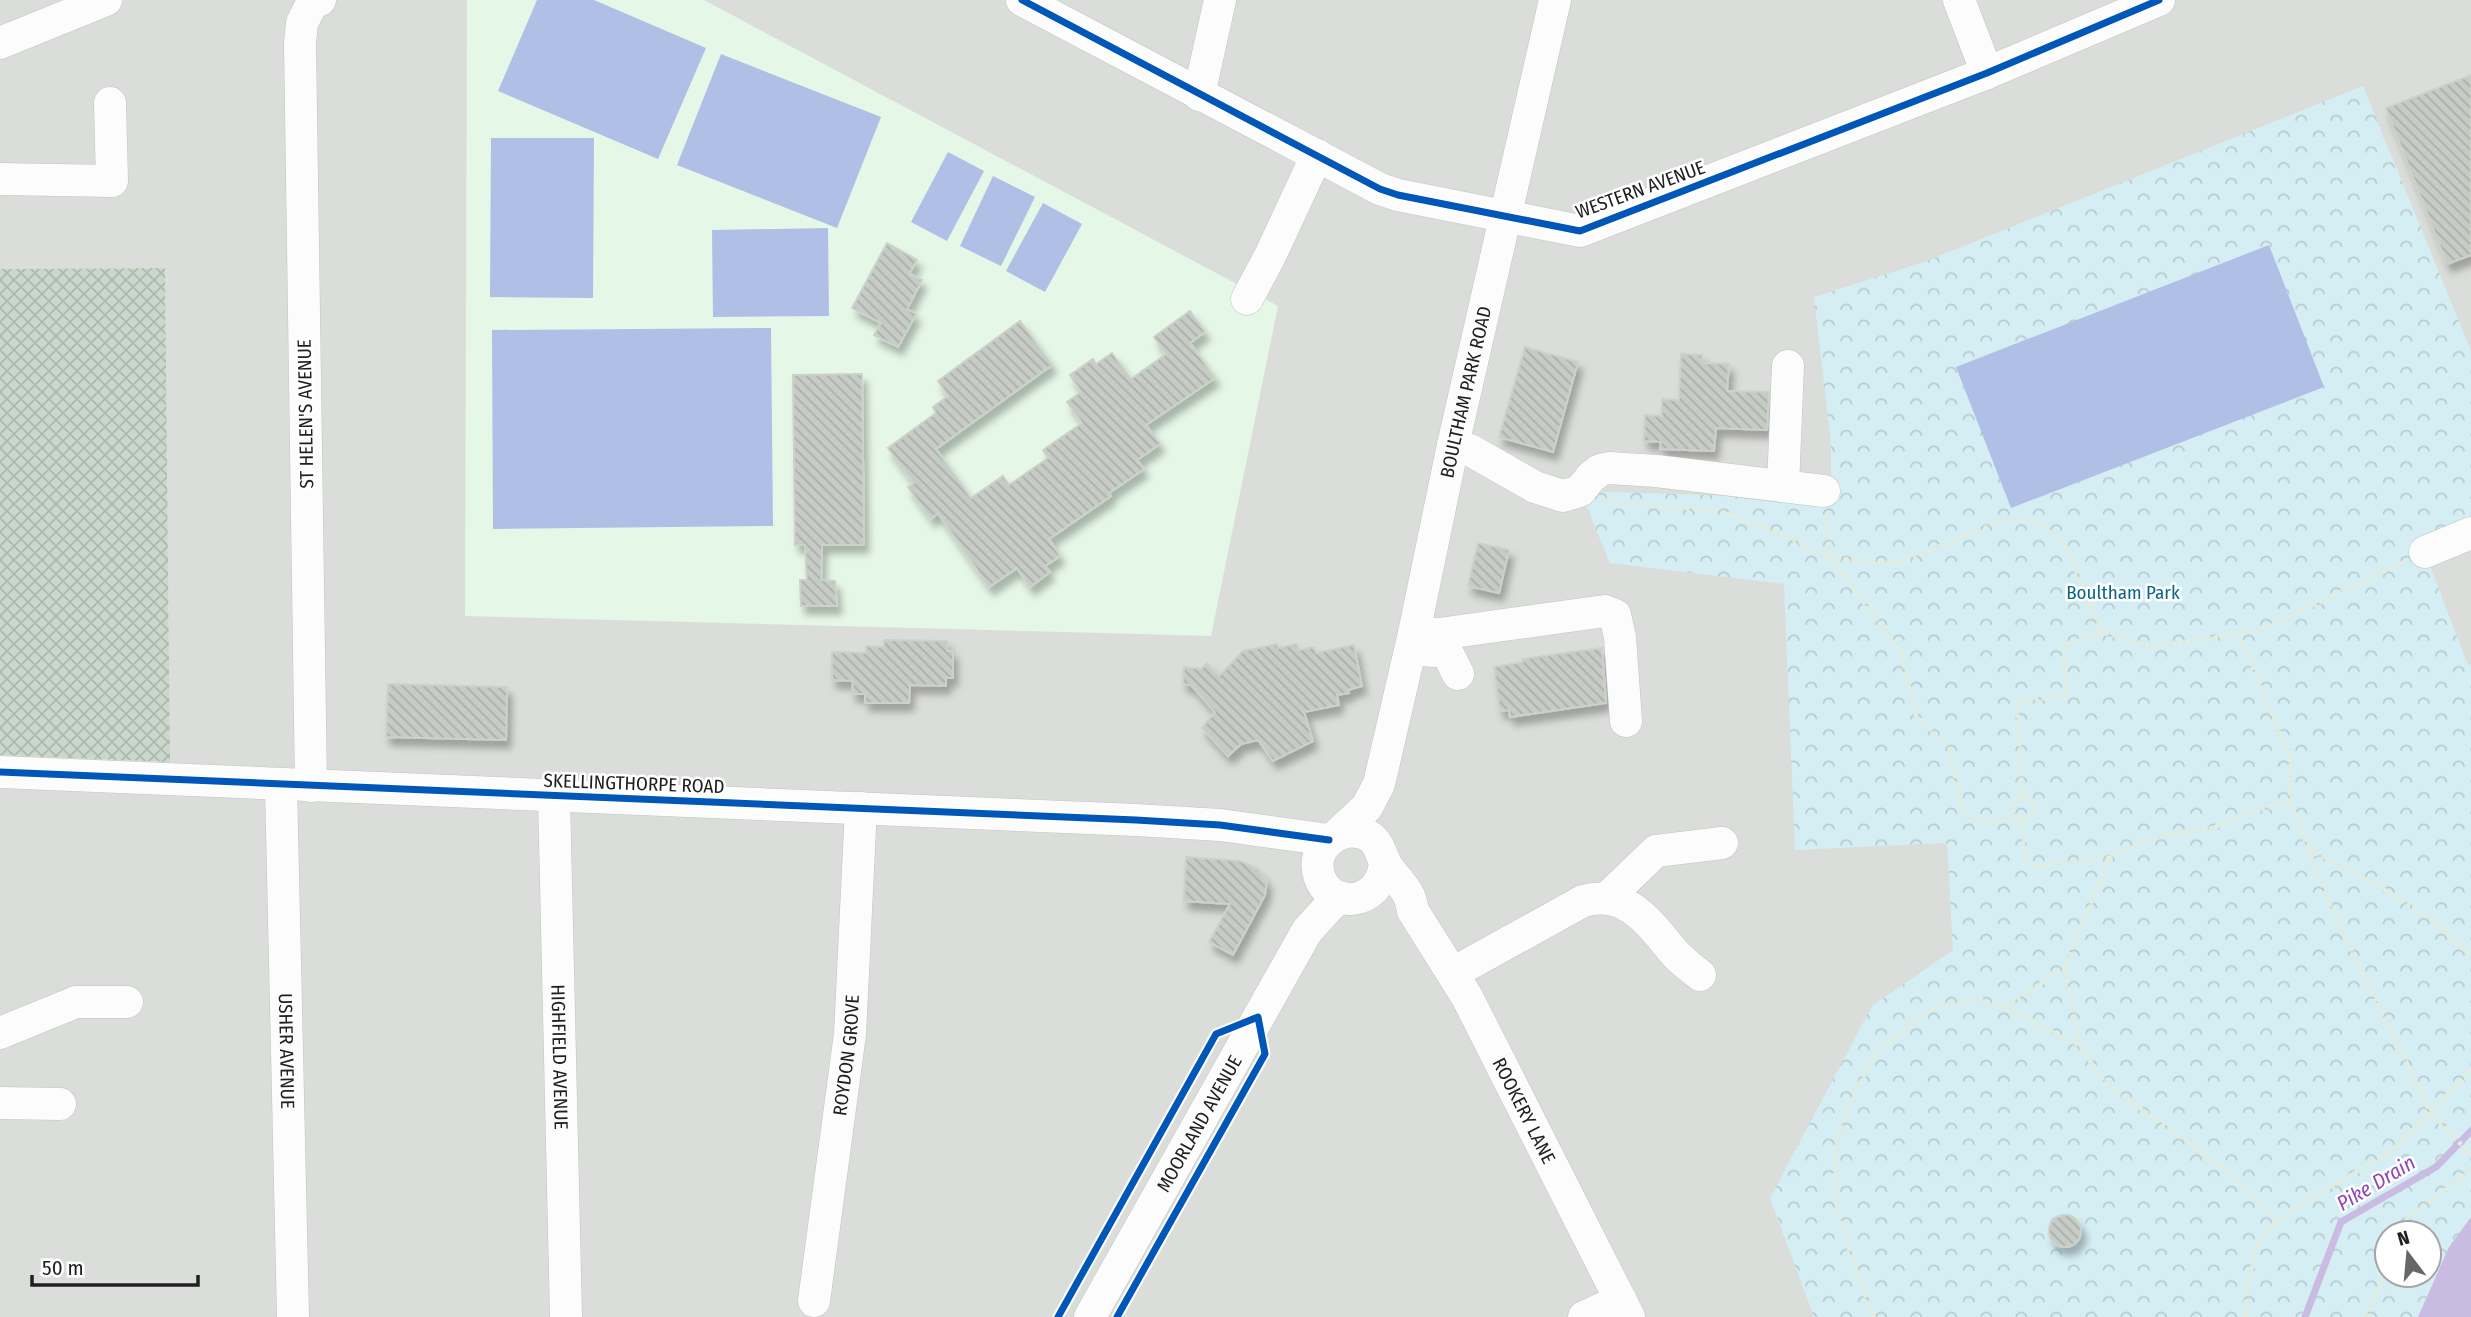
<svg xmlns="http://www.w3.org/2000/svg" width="2471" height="1317" viewBox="0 0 2471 1317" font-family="'Fira Sans Condensed',sans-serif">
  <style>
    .residential { fill: #dbddda; fill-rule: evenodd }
    .education { fill: #e5f7e7 }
    .construction { fill: url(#construction-cross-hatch) }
    .park { fill: url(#park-crowns); fill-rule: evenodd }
    .pitch { fill: #b0bfe5 }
    .parking { fill: #dbdddb }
    .water { fill: #cabbe3 }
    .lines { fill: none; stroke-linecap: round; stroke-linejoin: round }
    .stream { stroke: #cabbe3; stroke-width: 7 }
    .building { fill: url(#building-back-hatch); stroke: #ccd1ca; stroke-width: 2; filter: url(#shadow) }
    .minor-casing { stroke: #c1c4c1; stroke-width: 33 }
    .path { stroke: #e6ecd9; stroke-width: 4.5; stroke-dasharray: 3.5 3.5; stroke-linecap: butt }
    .minor { stroke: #fcfcfc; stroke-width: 32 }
    .cycleway-casing { stroke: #fff; stroke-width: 11 }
    .cycleway { stroke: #0057b8; stroke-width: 7 }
    .labels { text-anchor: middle; stroke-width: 5; stroke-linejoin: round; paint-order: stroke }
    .street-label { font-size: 19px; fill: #202020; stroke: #fff }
    .park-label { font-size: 19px; fill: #086785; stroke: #fff }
    .water-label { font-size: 21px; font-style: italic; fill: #8f48b5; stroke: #fff }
  </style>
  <defs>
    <pattern id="construction-cross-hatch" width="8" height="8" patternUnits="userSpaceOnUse" patternTransform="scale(1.75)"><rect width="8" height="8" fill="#cad8cc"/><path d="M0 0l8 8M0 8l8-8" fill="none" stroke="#adb9af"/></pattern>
    <pattern id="park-crowns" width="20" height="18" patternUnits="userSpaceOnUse" patternTransform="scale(1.75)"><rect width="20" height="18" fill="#d4eef3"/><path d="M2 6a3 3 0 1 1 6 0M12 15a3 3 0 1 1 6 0" fill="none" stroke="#b6ccd0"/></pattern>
    <pattern id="building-back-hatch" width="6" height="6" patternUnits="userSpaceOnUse" patternTransform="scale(1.75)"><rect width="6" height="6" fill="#c7cbc6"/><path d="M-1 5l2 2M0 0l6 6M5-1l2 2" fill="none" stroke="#abaeaa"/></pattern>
    <filter id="shadow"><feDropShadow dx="4.5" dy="8" stdDeviation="3.5" flood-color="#0004"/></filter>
  </defs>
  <rect width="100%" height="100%" fill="#e9eee9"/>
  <path class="residential" d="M0,0H2471V1317H0V755L170,762L165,268L0,269ZM2387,1233H2429V1275H2387Z"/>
  <path class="education" d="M467,0H704L1278,306L1211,636L465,616Z"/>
  <path class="construction" d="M165,268L170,762L0,755V269Z"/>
  <path class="park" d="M2363,86L2471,351V522L2425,553L2468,665L2471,664V1317H1814L1770,1198L1872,1006L1953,950L1947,843L1795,850L1784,584L1610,563L1580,491L1831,499V444L1814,297L1924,262ZM2387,1233H2429V1275H2387Z"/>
  <path class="pitch" d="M537,0H594L706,48L658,159L498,91Z
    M721,54L881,117L837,228L677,165Z
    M491,138H594L593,298L490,297Z
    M948,152L984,171L947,241L911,222Z
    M993,176L1035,197L1001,266L960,246Z
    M1043,203L1082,224L1045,292L1006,271Z
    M828,228L829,316L713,317L712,230Z
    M2269,245L2324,387L2011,508L1956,367Z
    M771,328L773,526L493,529L492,330Z"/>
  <path class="parking" d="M1785,312L1788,329L1814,327L1822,423L1801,424L1795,354L1737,359L1735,316Z
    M1591,344L1651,350L1652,363H1668L1669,392L1651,391V404H1637L1633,443L1562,435Z
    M1600,620L1603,635L1543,641L1544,656L1522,659L1523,663L1494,667L1500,711L1415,720L1433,639Z
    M1150,658L1178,659L1183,718L1239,782L1253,786L1319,749L1327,757L1337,752L1349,767L1344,794L1327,812L1268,816L1256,805L1125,800L1127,687L1143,686L1144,677L1149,676Z"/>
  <path class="water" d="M2471,1217V1317H2418L2449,1247Z"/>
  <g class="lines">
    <path class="stream" d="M2305,1317L2341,1222L2436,1167L2471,1131"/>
  </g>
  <path class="building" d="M2471,75V255L2447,264L2386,108Z
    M887,243L917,260L909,274L922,280L907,309L916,314L898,347L874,335L881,323L852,308Z
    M1190,311L1205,332L1190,343L1215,378L1146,425L1160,444L1137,460L1144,469L1109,493L1111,496L1049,539L1060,556L1045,566L1050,572L1030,587L1017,568L989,587L938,513L931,519L908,487L914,483L888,448L936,413L933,407L948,396L938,381L1020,321L1052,365L936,449L971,498L1003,476L1009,485L1048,458L1043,450L1082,423L1067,402L1081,392L1070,375L1093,359L1096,364L1112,353L1131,379L1166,354L1154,337Z
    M1525,347L1578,362L1553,452L1499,437Z
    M1681,354L1702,355V363L1729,364L1727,391L1769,392L1767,430L1716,428L1714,451L1660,449L1661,442L1644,441L1645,415L1662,416V399L1679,400Z
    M862,374L864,545H822L821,580L835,581L837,606H801L800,580H807L805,545H795L793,375Z
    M1478,543L1509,550L1499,593L1468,586Z
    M884,640L947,641V651H953V678H946V686L910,685L909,703H865V694H852L853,681L832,680V652L866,653V646L884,647Z
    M1277,644L1278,648L1297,644L1299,650L1314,647L1316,653L1354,645L1362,686L1348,690L1349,693L1337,695L1339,705L1304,712L1313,741L1273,761L1258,740L1241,744L1228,756L1202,728L1215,712L1191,685L1183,684L1184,667L1201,669L1207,663L1219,676L1243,651Z
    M1602,648L1606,703L1510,717L1509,710L1500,711L1494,667L1523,662L1522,659Z
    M388,684L507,687L506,740L386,737Z
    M1186,857L1240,861L1258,869L1267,882L1265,895L1233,955L1209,942L1230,904L1184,901Z
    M2049 1231a16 16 0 1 1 32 0a16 16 0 1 1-32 0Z"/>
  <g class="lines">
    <g class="minor-casing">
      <g id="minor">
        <path d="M1022,0L1380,189L1398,195L1580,231L1987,73L2159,0"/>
        <path d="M1959,0L1987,73"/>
        <path d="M0,43L106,0"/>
        <path d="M1199,95L1220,0"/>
        <path d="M0,179L112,181L110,103"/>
        <path d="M1247,299L1270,256L1317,155"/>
        <path d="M1453,445L1470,450L1535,487L1563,496L1580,491L1591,477L1600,470L1609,468L1656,471L1824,491"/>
        <path d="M1783,486L1788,366"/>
        <path d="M2425,552L2471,533"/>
        <path d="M1414,633L1439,634L1605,611L1615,615L1620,637L1626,721"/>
        <path d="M1411,649L1447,652L1458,674"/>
        <path d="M0,772L1136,820L1220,825L1329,840"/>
        <path id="s1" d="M281,785L293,1317"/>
        <path d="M311,786L300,43L302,23L312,3L320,0"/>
        <path id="s2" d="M554,796L566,1317"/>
        <path id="s3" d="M1338,834L1367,807L1379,784L1414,633L1453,445L1555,0"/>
        <path id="s4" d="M1385,863C1381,907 1326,912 1318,871C1313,845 1343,823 1367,835C1380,842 1380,854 1387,866C1393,876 1404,885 1409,896C1411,900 1412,906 1413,911L1467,997L1629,1317"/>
        <path d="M1608,897L1656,851L1722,843"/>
        <path d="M1453,973L1583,901C1626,889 1648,921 1672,950C1680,960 1690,967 1700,975"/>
        <path d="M0,1033L76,1002H127"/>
        <path d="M0,1103L60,1104"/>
        <path id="s5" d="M814,1301L850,1034L861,808"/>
        <path id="s6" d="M1090,1317L1307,931L1338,897"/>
        <path d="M1584,1317L1621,1300"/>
      </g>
    </g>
    <path class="path" d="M1603,499L1613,503L1718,511L1778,532L1831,558L1901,563L1973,532L2013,518L2038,523L2065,544L2102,632L2153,647L2262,630L2404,562
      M1826,514L1831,558L1901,652L1916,716L1949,746L1962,810L1980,822L2022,820L2027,863L2041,867L2072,860L2109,858
      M2239,634L2290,758V801L2332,910L2431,1113L2471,1155
      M2022,795L2017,701L2067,696L2063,646L2103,633
      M2022,795L2032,800L2034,811L2022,820L2014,813L2012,802Z
      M2309,850L2357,873L2431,919L2471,956
      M2065,966L2080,1046L2106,1084L2185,1140L2238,1181L2276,1221
      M2006,1008L2080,1046
      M2401,1233L2407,1219L2471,1170
      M1874,1317L1853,1263L1835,1199V1144L1850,1102L1875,1055L1909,1025L1938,1006L1981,1000L2006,1008L2065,966L2109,858L2131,846L2164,835L2209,829L2260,810L2290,801
      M2246,1317V1289L2258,1245L2276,1221L2395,1148L2466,1076L2471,1066
      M2367,1317L2387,1266"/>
    <use href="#minor" class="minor"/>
    <g class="cycleway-casing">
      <path id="cycleway" d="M1022,0L1380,189L1398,195L1580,231L1987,73L2159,0
        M0,772L1136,820L1220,825L1329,840
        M1058,1317L1216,1034L1258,1017L1265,1054L1117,1317"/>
    </g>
    <use href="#cycleway" class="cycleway"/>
  </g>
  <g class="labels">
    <g class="street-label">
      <text transform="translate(1640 189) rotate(-20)" y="7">WESTERN AVENUE</text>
      <text dy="7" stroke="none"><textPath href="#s3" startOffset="467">BOULTHAM PARK ROAD</textPath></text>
      <text transform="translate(305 414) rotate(-91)" y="7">ST HELEN'S AVENUE</text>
      <text transform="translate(634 783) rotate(2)" y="7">SKELLINGTHORPE ROAD</text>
      <text dy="7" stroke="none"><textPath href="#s1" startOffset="266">USHER AVENUE</textPath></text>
      <text dy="7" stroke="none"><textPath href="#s5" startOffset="248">ROYDON GROVE</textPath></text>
      <text dy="7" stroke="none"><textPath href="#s2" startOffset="261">HIGHFIELD AVENUE</textPath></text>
      <text dy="7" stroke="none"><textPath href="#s4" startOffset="495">ROOKERY LANE</textPath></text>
      <text dy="7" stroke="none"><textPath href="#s6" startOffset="222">MOORLAND AVENUE</textPath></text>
    </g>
    <g class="park-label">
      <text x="2123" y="599">Boultham Park</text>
    </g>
    <g class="water-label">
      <text transform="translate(2376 1183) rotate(-31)" y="7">Pike Drain</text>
    </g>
  </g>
  <g transform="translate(2408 1254) rotate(344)"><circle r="33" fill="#ffffff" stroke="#a6a6a6" stroke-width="2"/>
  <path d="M0-5L12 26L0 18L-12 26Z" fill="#666866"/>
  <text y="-10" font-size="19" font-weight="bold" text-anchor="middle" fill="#202020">N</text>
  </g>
  <path d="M32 1275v10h166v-10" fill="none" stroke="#202020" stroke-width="3.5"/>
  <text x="42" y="1275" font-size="21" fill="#202020" stroke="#ffffff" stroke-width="5" paint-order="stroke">50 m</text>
</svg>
